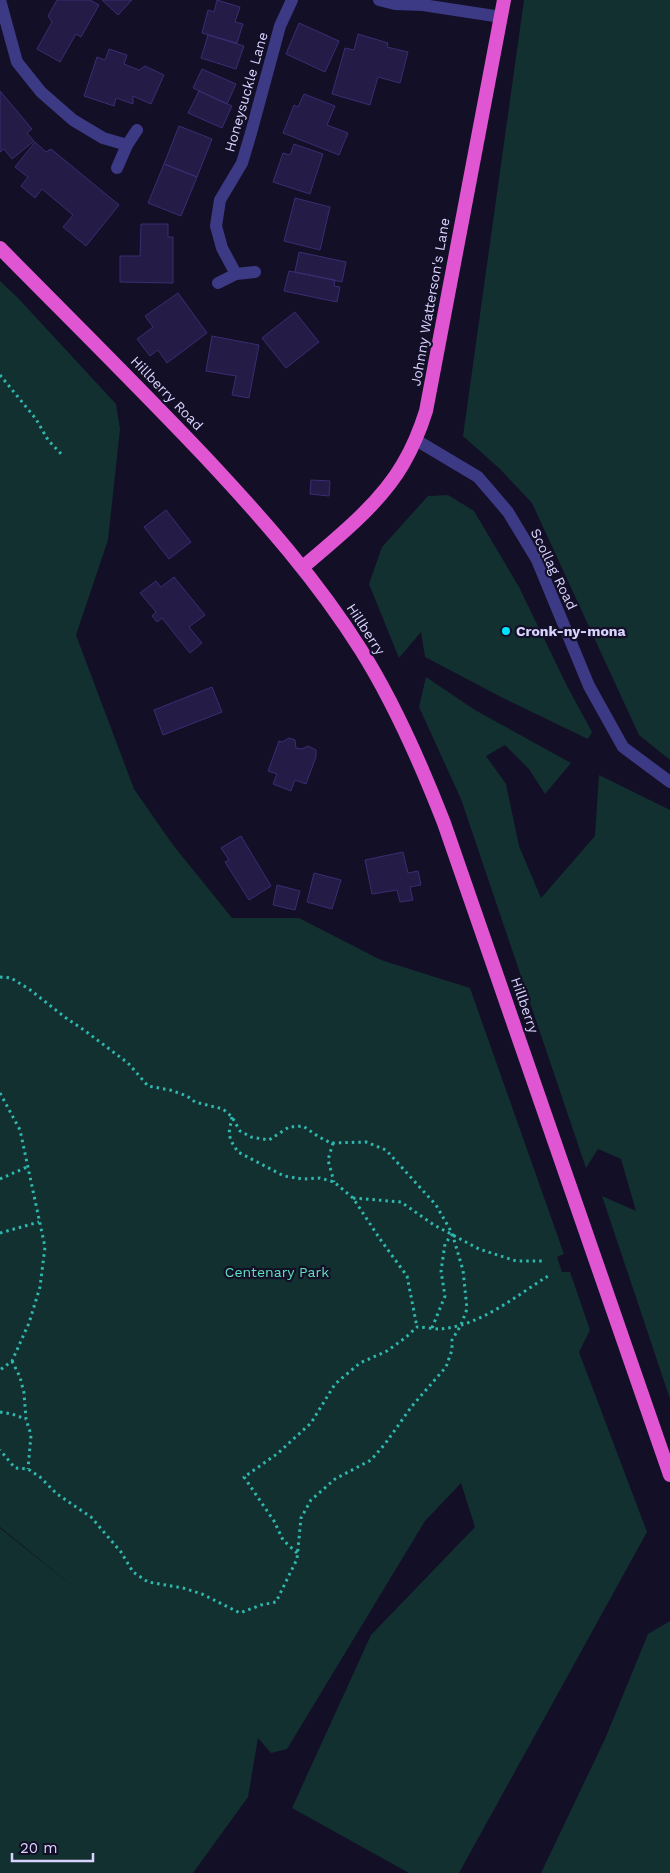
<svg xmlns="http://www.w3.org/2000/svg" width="670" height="1873" viewBox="0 0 670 1873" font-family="'Work Sans',sans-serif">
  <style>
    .green { fill: #12302f }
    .building { fill: #241b47; stroke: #3b2d73 }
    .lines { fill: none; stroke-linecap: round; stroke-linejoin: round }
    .path { stroke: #2fb8b0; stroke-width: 3; stroke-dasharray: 2.5 4; stroke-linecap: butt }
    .minor { stroke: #3d3a85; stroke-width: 12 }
    .trunk { stroke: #e055d1; stroke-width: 14 }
    .poi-dot { fill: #00e5ff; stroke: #130f26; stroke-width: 2 }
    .labels { text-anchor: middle; stroke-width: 4.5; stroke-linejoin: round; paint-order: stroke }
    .street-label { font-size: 14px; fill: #d9d4ff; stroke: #130f26 }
    .poi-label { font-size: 14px; font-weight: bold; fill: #d9d4ff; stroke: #130f26; text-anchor: start }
    .park-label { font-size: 14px; fill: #5fe0c0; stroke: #130f26 }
  </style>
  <rect width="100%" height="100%" fill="#130f26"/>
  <path class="green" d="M524,0H670V760L639,735L532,503L500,469L463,436Z
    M0,281L18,298L116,404L120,429L108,540L76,635L134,789L173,845L232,918H299L381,960L470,988L564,1254L557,1257L562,1272H570L590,1330L579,1352L647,1532L459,1873H409L292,1808L371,1635L475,1527L461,1483L425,1521L287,1749L271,1753L258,1738L248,1797L193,1873H0V1528L81,1593L0,1527Z
    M448,495L474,511L519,587L567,686L592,732L588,739L501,697L425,657L421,632L399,658L369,584L382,547L428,496Z
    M426,677L475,710L571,763L545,794L529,769L505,745L486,756L506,784L519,846L541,898L595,836L599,775L670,810V1399L602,1196L636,1211L621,1159L598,1149L586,1168L461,799L419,707Z
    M670,1621V1873H541L605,1739L648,1634Z"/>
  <path class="building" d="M57,0H90L99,5L81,37L76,34L60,62L37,49L52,22L48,16Z
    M102,0H132L118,15Z
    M217,0L240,7L235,22L243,24L237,43L202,33L208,10L214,12Z
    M299,23L339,41L325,72L286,54Z
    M358,34L388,43L387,47L408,52L400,83L378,77L370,105L332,94L345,48L354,50Z
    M208,35L244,46L236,69L201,58Z
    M109,49L127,55L124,64L139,70L145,66L164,75L151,104L133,96V104L116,98L114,106L84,96L97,57L105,60Z
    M202,69L236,84L227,104L193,88Z
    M0,91L32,129L27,133L34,141L12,159L4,149L0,152Z
    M199,91L232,106L222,128L188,113Z
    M304,94L335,106L327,125L348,133L339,155L283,133L294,105L298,107Z
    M179,126L212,139L197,177L164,164Z
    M35,142L46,152L51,149L119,205L86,246L63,227L73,215L42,189L35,198L21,186L28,177L15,167Z
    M294,144L323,154L310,194L273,182L283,153L290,155Z
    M164,164L197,177L181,216L148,203Z
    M295,198L330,207L320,250L284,241Z
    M141,224H168V237H173V283L120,282V256H140Z
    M299,252L346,262L342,282L295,272Z
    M289,271L335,280L334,286L340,287L337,302L284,291Z
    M178,293L207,333L167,363L158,350L150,356L137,339L153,327L145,316Z
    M295,312L319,342L286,368L262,338Z
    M212,336L259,345L249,398L232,395L236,376L206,371Z
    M311,480L330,481L329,496L310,494Z
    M166,510L191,542L169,559L144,527Z
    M174,577L205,615L189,627L202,643L190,653L162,618L157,622L152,616L156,612L140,593L156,581L161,587Z
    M212,687L222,712L163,735L154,710Z
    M289,738L295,740L296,748L302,749L308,746L316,750V757L306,784L295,780L291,791L273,784L277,774L268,771L279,741L282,742Z
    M241,836L271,886L249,900L225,862L229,860L221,848Z
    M403,852L408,873L418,871L421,885L410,887L413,900L400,902L397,890L372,894L365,860Z
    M314,873L341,880L332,909L307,902Z
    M277,885L300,891L295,910L273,905Z"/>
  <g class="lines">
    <path class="path" d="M0,375L36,419L48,440L63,456
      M0,977L11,978L29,989L66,1018L84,1030L128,1063L148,1086L170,1090L187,1096L195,1102L223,1109L232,1117L240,1131L251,1137L269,1140L289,1127L303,1126L319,1137L331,1143L366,1142L386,1150L436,1205L452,1233L463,1270L467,1309L461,1325L452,1340V1350L446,1367L412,1406L385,1444L371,1460L335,1479L311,1500L301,1518L297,1559L276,1602L261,1605L240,1613L202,1594L183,1588L148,1582L133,1572L121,1552L91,1517L57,1494L40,1477L28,1469L15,1468L0,1450
      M0,1093L20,1130L45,1247L40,1287L29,1323L12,1361L0,1370
      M232,1117L229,1133L231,1141L238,1152L284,1176L303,1179L320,1178L334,1182L353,1198L380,1239L407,1276L417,1327
      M333,1143L328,1160L334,1182
      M0,1179L27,1167
      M353,1198L401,1202L434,1225L479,1249L516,1261H542
      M0,1233L39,1222
      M432,1328L445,1296L441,1271L445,1244L452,1234
      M12,1361L20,1377L24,1393L26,1419L31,1435L28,1469
      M0,1412L12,1414L26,1419
      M297,1553L283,1540L274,1521L244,1477L277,1454L311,1423L335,1384L360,1363L387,1351L405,1338L417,1327C424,1327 433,1329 440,1329C480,1326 516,1296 548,1276"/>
    <path class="minor" d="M0,0L17,62L41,92L73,120L103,138L127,145L117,168
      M379,0L395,4L423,5L501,17
      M127,145L137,130
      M255,272L236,274L222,248L216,226L220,200L242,163L251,133L280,26L292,0
      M218,283L236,274
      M416,440L478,477L508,512L537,560L589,686L623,747L670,782"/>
    <path class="trunk" d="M0,248C69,318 139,387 207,459C263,519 317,580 361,650C395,704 421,764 444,823L670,1475
      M303,567C337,538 380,504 403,464C413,447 420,430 426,411L504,0"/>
  </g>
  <circle class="poi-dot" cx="506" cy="631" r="5"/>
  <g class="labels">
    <g class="street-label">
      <text transform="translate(246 92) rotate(-74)" y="5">Honeysuckle Lane</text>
      <text transform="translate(430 302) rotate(-80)" y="5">Johnny Watterson's Lane</text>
      <text transform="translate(167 393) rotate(46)" y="5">Hillberry Road</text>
      <text transform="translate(554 569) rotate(64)" y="5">Scollag Road</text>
      <text transform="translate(366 629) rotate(57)" y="5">Hillberry</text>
      <text transform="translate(525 1005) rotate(71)" y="5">Hillberry</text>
    </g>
    <g class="poi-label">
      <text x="516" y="636">Cronk-ny-mona</text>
    </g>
    <g class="park-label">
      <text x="277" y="1277">Centenary Park</text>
    </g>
  </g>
  <path d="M12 1853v8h81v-8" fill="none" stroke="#d9d4ff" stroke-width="2.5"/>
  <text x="20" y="1853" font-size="15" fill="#d9d4ff" stroke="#130f26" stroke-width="4" paint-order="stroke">20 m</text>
</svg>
